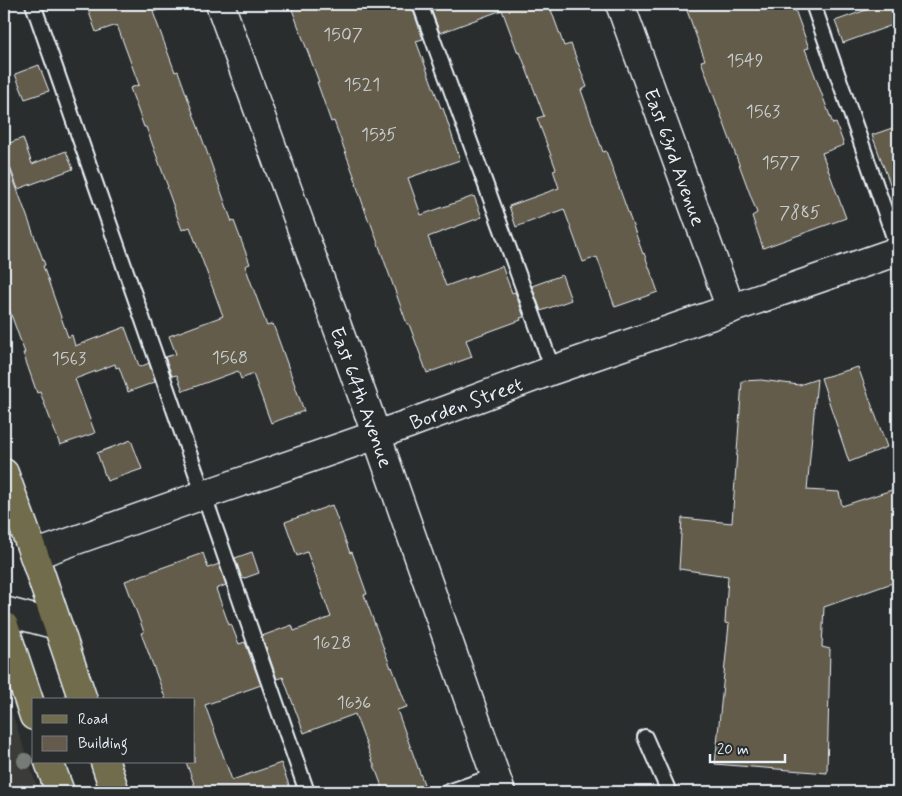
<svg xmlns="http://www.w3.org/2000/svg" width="902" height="796" viewBox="0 0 902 796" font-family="Mynerve,sans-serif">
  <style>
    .built { fill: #3b3b37 }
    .building { fill: #645b4c; stroke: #e8f1f8 }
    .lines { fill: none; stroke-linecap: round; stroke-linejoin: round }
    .service-casing { stroke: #e8f1f8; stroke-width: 18 }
    .minor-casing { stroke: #e8f1f8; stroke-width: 31 }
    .primary-casing { stroke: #e8f1f8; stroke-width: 31 }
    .service { stroke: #2a2d2e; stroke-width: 14 }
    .minor { stroke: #2a2d2e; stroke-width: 28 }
    .primary { stroke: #716c4b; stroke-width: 28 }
    .tree { fill: #747b78 }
    .labels { text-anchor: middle; stroke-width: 4; stroke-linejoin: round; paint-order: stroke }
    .number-label { font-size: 18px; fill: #c7cccd }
    .street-label { font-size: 20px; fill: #e8f1f8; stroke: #2a2d2e }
  </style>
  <rect width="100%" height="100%" fill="#2a2d2e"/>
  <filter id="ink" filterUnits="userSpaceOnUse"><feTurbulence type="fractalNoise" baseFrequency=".02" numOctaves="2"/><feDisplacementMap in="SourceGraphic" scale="10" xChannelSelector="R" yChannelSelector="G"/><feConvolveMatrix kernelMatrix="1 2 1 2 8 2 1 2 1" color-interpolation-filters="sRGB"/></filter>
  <g filter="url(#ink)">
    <path class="built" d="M4,690L39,792H4Z"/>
    <path class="building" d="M86,4H168V6L153,12L175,72L178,71L232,222L234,221L250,264L245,266L267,326L273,324L304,411L271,423L253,374L241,379L238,371L183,391L177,375L172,376L165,357L176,354L169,336L223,316L190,227L182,230L167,188L168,187L146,127H144L130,88L139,85L117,25L96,32Z
      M290,4H411L423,39L416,41L441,108H443L460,160L408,178L421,215L474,196L482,217L428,237L446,286L502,266L512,293L515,292L524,317L520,318L521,320L466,340L472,357L427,373L409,324H407L370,221L369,222L356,184H357L334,121L331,122L317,82H319Z
      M429,4H549L564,46L571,44L587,87L581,90L603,152L606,151L643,254L644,253L658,292L615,307L597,257L583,262L564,209L516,227L509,206L559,188L553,170L556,169L537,118L544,116L520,52L518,53L502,10L440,33Z
      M699,4H793L809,48L805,49L833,124L836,123L844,145L822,153L846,218L763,248L752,216L757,213L701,61L705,60L686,8Z
      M883,4H898V23L843,43L835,21Z
      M39,65L49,91L25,99L15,74Z
      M898,126V199L896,200L872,135Z
      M23,138L32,164L66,151L73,169L18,189L4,151V145Z
      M6,159L45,265L43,266L68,337L72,335L75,346L125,327L139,366L140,367L149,363L155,382L128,392L119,367L116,368L115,364L75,379L95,433L60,445L40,392L37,393L23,353H25L4,295V160Z
      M562,275L571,300L541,311L532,286Z
      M858,367L887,447L849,462L821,378Z
      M817,379L807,490L839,492L842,506L898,488V581L824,607L822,647L830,649L827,773L715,764L729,624L725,623L728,576L679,569L682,518L732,523L742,381L761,380L799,385Z
      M131,440L142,469L107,481L97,453Z
      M332,505L350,553L352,552L367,594L364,595L391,668L392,667L407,707L397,710L425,787L411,792H384L355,714L304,733L283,677L277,679L262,636L292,625L294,631L331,617L307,552L297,556L285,522Z
      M252,552L259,573L242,579L235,558Z
      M203,553L208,568L219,564L226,585L216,589L229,625L231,624L239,644L245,642L261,685L205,705L232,780L281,763L290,788L278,792H197L186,762H194V700H166L141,633L144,632L125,581Z"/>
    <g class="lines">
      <g class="service-casing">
        <path id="service" d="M33,4L307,792
          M420,4L553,370
          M813,4L898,249
          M645,737L669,792
          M448,792L495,776"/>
      </g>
      <g class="minor-casing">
        <path id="minor" d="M220,4L369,414L501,792
          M620,4L731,309
          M34,555L203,495L411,423L553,370L898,251
          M4,611L57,625"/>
      </g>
      <g class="primary-casing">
        <path id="primary" d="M4,473L34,555L83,700
          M4,626L34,716
          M49,762L60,792
          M105,762L115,792"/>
      </g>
      <use href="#service" class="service"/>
      <use href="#minor" class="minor"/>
      <use href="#primary" class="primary"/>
    </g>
    <circle class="tree" cx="25" cy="761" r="8"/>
  </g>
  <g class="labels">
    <g class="number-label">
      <text x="343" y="40">1507</text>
      <text x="745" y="66">1549</text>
      <text x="362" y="90">1521</text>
      <text x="763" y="117">1563</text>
      <text x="379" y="140">1535</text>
      <text x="781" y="168">1577</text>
      <text x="800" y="218">7885</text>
      <text x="230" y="363">1568</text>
      <text x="69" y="364">1563</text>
      <text x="332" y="648">1628</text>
      <text x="354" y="708">1636</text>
    </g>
    <g class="street-label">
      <text transform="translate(675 157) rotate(70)" y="7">East 63rd Avenue</text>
      <text transform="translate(362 397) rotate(70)" y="7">East 64th Avenue</text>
      <text transform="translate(466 403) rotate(-20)" y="7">Borden Street</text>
    </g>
  </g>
  <rect width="902" height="796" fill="none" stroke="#2a2d2e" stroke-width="20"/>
  <rect x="10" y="10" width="882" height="776" fill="none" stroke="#e8f1f8" stroke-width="2" filter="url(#ink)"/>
  <rect x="32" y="698" width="162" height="65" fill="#2a2d2e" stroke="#767b7f"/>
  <rect x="42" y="715" width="25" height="8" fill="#716c4b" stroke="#767b7f"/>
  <text x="78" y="724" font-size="15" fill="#e8f1f8">Road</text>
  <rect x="42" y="736" width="25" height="15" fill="#645b4c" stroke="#767b7f"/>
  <text x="78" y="748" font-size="15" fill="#e8f1f8">Building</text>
  <path d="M710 754v8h75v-8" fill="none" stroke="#e8f1f8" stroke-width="2.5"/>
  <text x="717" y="754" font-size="15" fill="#e8f1f8" stroke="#2a2d2e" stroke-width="4" paint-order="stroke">20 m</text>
</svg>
